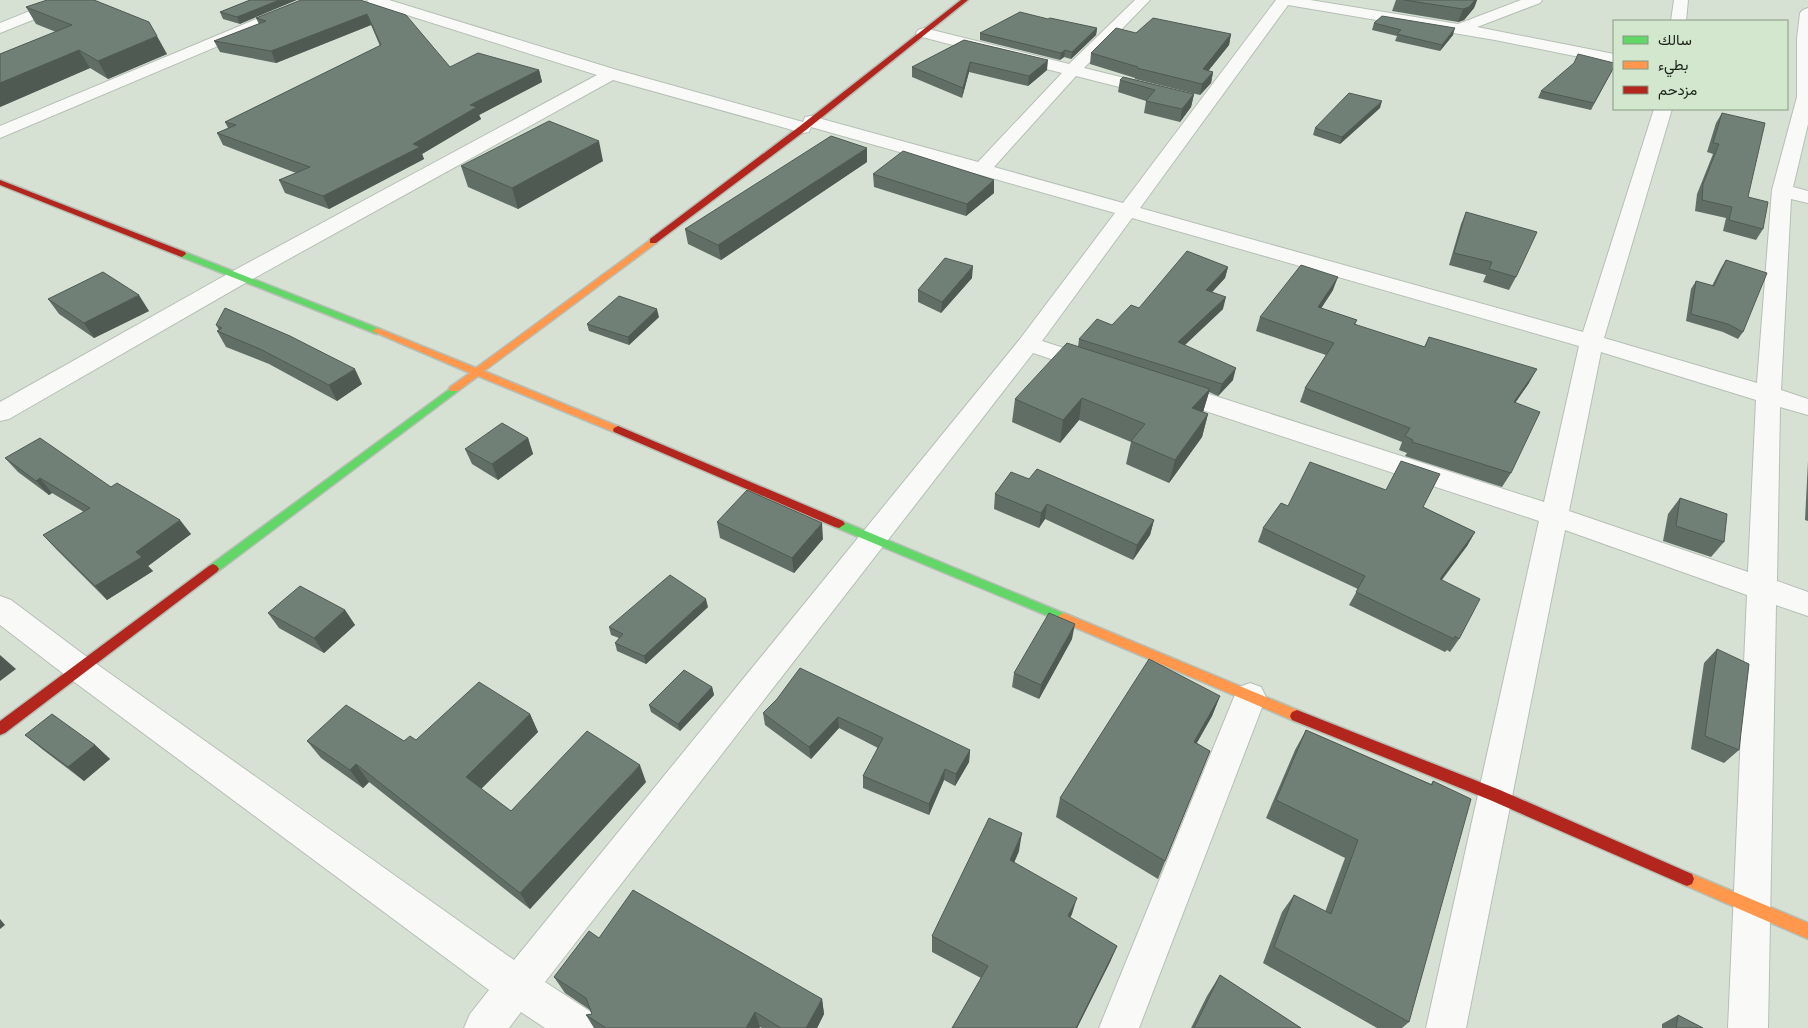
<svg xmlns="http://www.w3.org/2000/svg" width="1808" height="1028" viewBox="0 0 1808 1028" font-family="'PT Serif',Vazirmatn,serif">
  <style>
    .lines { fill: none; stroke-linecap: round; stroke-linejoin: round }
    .street-casing { stroke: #b6bfb5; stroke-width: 2 }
    .fast-casing { stroke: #b6bfb5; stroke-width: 3 }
    .slow-casing { stroke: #b6bfb5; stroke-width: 3 }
    .jam-casing { stroke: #b6bfb5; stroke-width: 3 }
    .street { fill: #f9faf8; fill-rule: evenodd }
    .fast { fill: #63d668; fill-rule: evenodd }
    .slow { fill: #ff974d; fill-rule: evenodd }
    .jam { fill: #b3261e; fill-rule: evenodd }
    .wall { fill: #616e66 }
    .shaded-wall { fill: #4f5a53 }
    .building { fill: #718077; stroke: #4f5a53 }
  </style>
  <rect width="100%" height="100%" fill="#d6e1d3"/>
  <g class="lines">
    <g class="street-casing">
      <path id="street" d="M57,0H77L75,3L0,33V23Z
        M302,0H322L320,3L0,138V126Z
        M367,0H389L617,70L803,122L805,117L811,116L978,162L1062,73L918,36L916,33L918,30L924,28L1069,64L1135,0H1150L1084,68L1161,87L1164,91L1161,95L1155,96L1076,76L994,167L1123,203L1276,0H1310L1458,24L1521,0H1542L1540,3L1477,27L1614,54V64L1495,40L1288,5L1140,208L1583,332L1654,109H1672L1604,338L1757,383L1772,190L1797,97V39L1800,13L1803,10L1808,8V124L1793,187L1808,191V203L1791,199L1781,390L1808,399V415L1780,407L1777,581L1808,592V616L1776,605L1768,1028H1728L1747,595L1565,530L1466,1028H1426L1539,521L1160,396L1157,390L1160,384L1169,382L1178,384L1544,502L1579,346L1132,218L1042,341L1101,360L1105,365L1101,370L1093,373L1033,353L545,982L594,1014L600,1028H545L521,1012L509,1028H464L470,1014L489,990L69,678L0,625V596L11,600L91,660L514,960L1020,339L1115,213L811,127L809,132L803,133L613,80L247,282L9,419L0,421V402L231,272L597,75L369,3ZM1601,352L1756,400L1748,572L1569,511Z
        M1674,0H1688L1686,21H1671Z
        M1250,683L1261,687L1266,697L1139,1028H1099L1234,697L1239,687Z"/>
    </g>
    <g class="fast-casing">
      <path id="fast" d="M182,251L380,329L382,331L377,334L374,333L179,256V252Z
        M454,386L459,389L458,391L217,572H209L207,569L209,566Z
        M839,520L1068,615L1070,618L1068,621L1064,623L1060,621L835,527L833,524Z"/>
    </g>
    <g class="slow-casing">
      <path id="slow" d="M653,238L657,241L656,243L484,371L622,428L623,430L622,432H614L478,376L458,391H450L449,389L450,387L470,373L372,331L377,328L380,329L476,368Z
        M1064,613L1302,712L1304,716L1302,720L1297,722L1292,720L1060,621L1058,618L1060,615Z
        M1687,872L1808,923V939L1682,884L1680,879L1682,874Z"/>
    </g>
    <g class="jam-casing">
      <path id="jam" d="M961,0H968L806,130L656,243H650V239L800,126Z
        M0,180L185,252L186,254L182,257L179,256L0,185Z
        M618,426L843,521L845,524L839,528L835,527L614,432L613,430L614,428Z
        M213,564L217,566L219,569L217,572L5,733L0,735V721L209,566Z
        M1297,710L1500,790L1692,874L1694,879L1692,884L1687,886L1682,884L1490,800L1292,720L1290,716L1292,712Z"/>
    </g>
    <use href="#street" class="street"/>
    <use href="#fast" class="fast"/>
    <use href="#slow" class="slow"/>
    <use href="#jam" class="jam"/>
  </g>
  <path class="wall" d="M250,0L240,24L223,19L220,12Z
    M360,0L450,67L539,70L542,82L479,115L481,119L422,154L424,159L329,209L285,193L279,180L296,173L223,145L217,133L228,128L225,122L380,46L371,25L276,63L220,52L214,41L259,24L256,18Z
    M1396,0H1477L1474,8L1464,20L1458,22L1392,11Z
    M26,7L167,54L108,79L90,68L0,107V54L56,32L36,24Z
    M1048,19L1097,28L1096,35L1071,59L1064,57L1060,60L980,40V33Z
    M1374,23L1453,35L1440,51L1395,41L1397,36L1372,30Z
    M1136,33L1231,34L1229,45L1208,71L1213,72L1211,83L1200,95L1135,79V78L1090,64L1091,53Z
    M964,40L1047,70L1028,86L969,72L962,98L912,77V67Z
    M1614,67L1591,110L1538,98L1541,91Z
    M1120,80L1194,94L1191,107L1180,122L1144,113L1146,101L1118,92Z
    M1380,108L1340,144L1313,135L1315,128Z
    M1722,113L1748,197L1763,229L1756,240L1723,231L1726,218L1695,211L1697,194L1713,154L1707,152L1716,123Z
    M603,161L518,209L468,187L461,166Z
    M867,162L721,260L688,244L685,229Z
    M873,174L994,180V193L966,216L874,187Z
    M1466,212L1516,277L1509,290L1483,282L1486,275L1449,265L1461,224Z
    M1726,260L1743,332L1738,339L1723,332L1686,321L1691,289L1696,281L1712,286L1721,268Z
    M1228,267L1225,278L1212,292L1223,309L1185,345L1233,380L1218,396L1209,392L1203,412L1208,414L1202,437L1169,483L1126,464L1131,442L1079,420L1060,443L1012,422L1015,399L1078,347L1079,339L1112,325L1139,308Z
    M972,278L941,313L918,302V290Z
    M1333,290L1321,308L1357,320L1355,325L1424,347L1429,337L1529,383L1515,403L1511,473L1502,487L1405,456L1407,453L1399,450L1402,442L1300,402L1305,388L1326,355L1256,331L1260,317Z
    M48,299L149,311L94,338L59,314Z
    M659,317L629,345L589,331L587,324Z
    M216,325L362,384L337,401L269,364L226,347L217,331L219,330Z
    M528,438L533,454L498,480L472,464L465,449Z
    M5,458L111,487L191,534L148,566L153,571L107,600L56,549L43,535L84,512L52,493L49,495L18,472Z
    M1808,461V521L1805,520Z
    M1029,479L1154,520L1150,535L1133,560L1045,519L1039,528L994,509L995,494Z
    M1680,498L1724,542L1711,557L1663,541L1668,514Z
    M1288,506L1423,507L1475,532L1467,546L1442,580L1459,639L1450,652L1447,650L1445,652L1349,605L1358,589L1258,542L1263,528Z
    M717,522L823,539L794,573L720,538Z
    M708,607L646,664L617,651L615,643L619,638L611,635L609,627Z
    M345,610L355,625L324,653L279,628L268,613Z
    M1072,639L1039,699L1012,687L1014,673Z
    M1717,649L1739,750L1724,763L1691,749L1704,663Z
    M712,687L714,695L680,731L651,712L649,705Z
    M1220,696L1212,716L1197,743L1210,751L1158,879L1056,817L1060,798Z
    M777,699L970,750L969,762L955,786L944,780L929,815L863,788V776L878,748L839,728L811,759L765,725L763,713Z
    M530,714L538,732L481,789L511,811L646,782L530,909L369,782L363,788L321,758L307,741H404L416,740Z
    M1306,730L1431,784L1433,781L1409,1022L1402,1028H1377L1263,963L1282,912L1294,895L1325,912L1345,858L1266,818L1295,750Z
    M25,735L95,745L110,759L84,781L42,749Z
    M1019,851L1014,863L1072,914L1070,917L1117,946L1110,962L1077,1028H952L981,978L932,952V936Z
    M599,938L822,999L824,1014L817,1028H762L760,1027L759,1028H594L586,1015L592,1014L590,1010L565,993L554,977Z
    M1220,975L1301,1028H1191L1207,996Z
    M1678,1015L1703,1028H1662V1024Z"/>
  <path class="shaded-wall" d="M279,0H297L240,24L237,17Z
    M1475,0H1477L1474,8L1464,20L1458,22L1463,9Z
    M367,14L371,25L276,63L271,51Z
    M1097,28L1096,35L1071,59L1072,52Z
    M1455,28L1453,35L1440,51L1442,45Z
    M1231,34L1229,45L1201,80L1203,69Z
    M157,36L167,54L108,79L98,61Z
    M79,50L90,68L0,107V83Z
    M1065,50L1064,57L1060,60L1061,53Z
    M1048,60L1047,70L1028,86L1029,76Z
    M970,62L969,72L962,98L963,88Z
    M539,70L542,82L479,115L481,119L422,154L424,159L329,209L323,196L413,144L470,105Z
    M1213,72L1211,83L1200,95L1202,84Z
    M1194,94L1191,107L1180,122L1182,109Z
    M1382,101L1380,108L1340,144L1342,137Z
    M599,141L603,161L518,209L512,188Z
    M867,148V162L721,260L718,245Z
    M994,180V193L966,216L967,204Z
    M973,266L972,278L941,313L942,302Z
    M1228,267L1225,278L1203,302L1206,290Z
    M1338,277L1333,290L1313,321L1318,307Z
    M139,295L149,311L94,338L84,323Z
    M1226,297L1223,309L1175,354L1178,342Z
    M657,309L659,317L629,345L628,337Z
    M1236,368L1233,380L1218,396L1222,384Z
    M355,369L362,384L337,401L329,385Z
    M1537,369L1529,383L1506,416L1514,402Z
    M1210,389L1203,412L1186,430L1192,408Z
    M1082,398L1079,420L1060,443L1063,420Z
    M1208,414L1202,437L1169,483L1175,460Z
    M528,438L533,454L498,480L492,464Z
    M40,478L52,493L49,495L36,481Z
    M1047,504L1045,519L1039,528L1041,513Z
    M180,520L191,534L148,566L153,571L107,600L95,586L136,552Z
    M1154,520L1150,535L1133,560L1137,545Z
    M822,523L823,539L794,573L792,558Z
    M1475,532L1467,546L1432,592L1440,579Z
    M706,599L708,607L646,664L644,656Z
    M345,610L355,625L324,653L314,638Z
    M1075,624L1072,639L1039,699L1041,685Z
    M0,655L16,669L0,681Z
    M712,687L714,695L680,731L678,724Z
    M1220,696L1212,716L1186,761L1194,742Z
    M530,714L538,732L476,794L466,777Z
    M838,717L839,728L811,759L809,747Z
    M95,745L110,759L84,781L68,767Z
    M970,750L969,762L955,786L956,774Z
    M356,764L369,782L363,788L350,770Z
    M640,765L646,782L530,909L520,893Z
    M945,769L944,780L929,815V804Z
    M1022,833L1019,851L1007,878L1010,860Z
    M1077,898L1072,914L1063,932L1068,916Z
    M0,919L5,925L0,929Z
    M1117,946L1110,962L1077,1028H1076Z
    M822,999L824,1014L817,1028H806Z
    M755,1012L760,1027L759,1028H746Z"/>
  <path class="building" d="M47,0H94L149,22L157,36L98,61L79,50L0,83V54L72,25L26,7Z
    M250,0H279L237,17L220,12Z
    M301,0H360L406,15L450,67L478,53L539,70L470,105L477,107L413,144L420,147L323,196L279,180L310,167L217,133L236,125L225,122L381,45L367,14L271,51L214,41L266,21L256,18Z
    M1404,0H1475L1469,7L1463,9Z
    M1020,12L1048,19L1050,18L1097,28L1072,52L1065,50L1061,53L980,33Z
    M1382,16L1455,28L1442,45L1397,34L1401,30L1374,23Z
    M1153,18L1231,34L1203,69L1213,72L1202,84L1137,68L1138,67L1091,53L1116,28L1136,33Z
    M964,40L1048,60L1029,76L970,62L963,88L912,67Z
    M1578,54L1614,63V67L1594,103L1541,91L1574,63Z
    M1123,77L1194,94L1182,109L1146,101L1155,90L1120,80Z
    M1349,93L1382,101L1342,137L1315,128Z
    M1722,113L1765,123L1748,197L1768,202L1763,229L1729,220L1732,207L1702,200L1703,184L1719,144L1713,143Z
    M549,121L599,141L512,188L461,166Z
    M831,136L867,148L718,245L685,229Z
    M903,151L994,180L967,204L873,174Z
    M1466,212L1537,232L1516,277L1489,269L1492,262L1454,253Z
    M1187,251L1228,267L1206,290L1226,297L1178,342L1236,368L1222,384L1079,339L1097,319L1112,325L1131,305L1139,308Z
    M945,258L973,266L942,302L918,290Z
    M1726,260L1767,273L1743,332L1728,324L1691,314L1696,281L1714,286Z
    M1301,265L1338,277L1318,307L1357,320L1354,324L1425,347L1429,337L1537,369L1514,402L1540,412L1511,473L1412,442L1413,440L1405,436L1410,428L1305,388L1334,343L1260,317Z
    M103,272L139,295L84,323L48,299Z
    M619,296L657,309L628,337L587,324Z
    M225,308L290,336L355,369L329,385L260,349L217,331L222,328L216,325Z
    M1067,343L1210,389L1192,408L1208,414L1175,460L1131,441L1145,424L1082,398L1063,420L1015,399Z
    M502,423L528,438L492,464L465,449Z
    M40,438L111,487L117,483L180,520L136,552L142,557L95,586L43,535L90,508L40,478L36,481L5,458Z
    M1401,461L1440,474L1423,507L1475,532L1440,579L1480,599L1459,639L1455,636L1454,639L1356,592L1365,576L1263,528L1281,503L1288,506L1310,462L1386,490Z
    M1037,469L1154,520L1137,545L1047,504L1041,513L995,494L1011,472L1029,479Z
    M747,490L822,523L792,558L717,522Z
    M1680,498L1727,514L1724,542L1676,526Z
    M670,575L706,599L644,656L615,643L623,634L609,627Z
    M300,586L345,610L314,638L268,613Z
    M1049,613L1075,624L1041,685L1014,673Z
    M1717,649L1749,664L1739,750L1705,736Z
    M1149,659L1220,696L1194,742L1210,751L1165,861L1060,798Z
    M800,668L970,750L956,774L945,769L929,804L863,776L883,738L838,717L809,747L763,713L777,699Z
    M684,670L712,687L678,724L649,705Z
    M479,682L530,714L466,777L511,811L587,731L640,765L520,893L356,764L350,770L307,741L346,705L404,741L410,736L416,740Z
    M52,714L95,745L68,767L25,735Z
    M1306,730L1432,785L1433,781L1471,799L1409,1022L1274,947L1294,895L1331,914L1358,840L1276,800Z
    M989,818L1022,833L1010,860L1077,898L1068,916L1117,946L1076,1028H952L988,966L932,936Z
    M633,890L822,999L806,1028H781L755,1012L746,1028H606L586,1015L592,1014L586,998L554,977L589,931L599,938Z
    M1220,975L1301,1028H1194Z
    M1678,1015L1703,1028H1676Z"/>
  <rect x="1613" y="20" width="175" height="90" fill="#d2e7cd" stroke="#889885"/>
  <rect x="1623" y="36" width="25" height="8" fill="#63d668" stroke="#889885"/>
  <text x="1658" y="45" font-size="15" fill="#1a2219">سالك</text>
  <rect x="1623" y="61" width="25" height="8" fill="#ff974d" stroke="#889885"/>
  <text x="1658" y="70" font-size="15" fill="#1a2219">بطيء</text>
  <rect x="1623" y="86" width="25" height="8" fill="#b3261e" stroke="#889885"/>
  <text x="1658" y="95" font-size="15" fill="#1a2219">مزدحم</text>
</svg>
